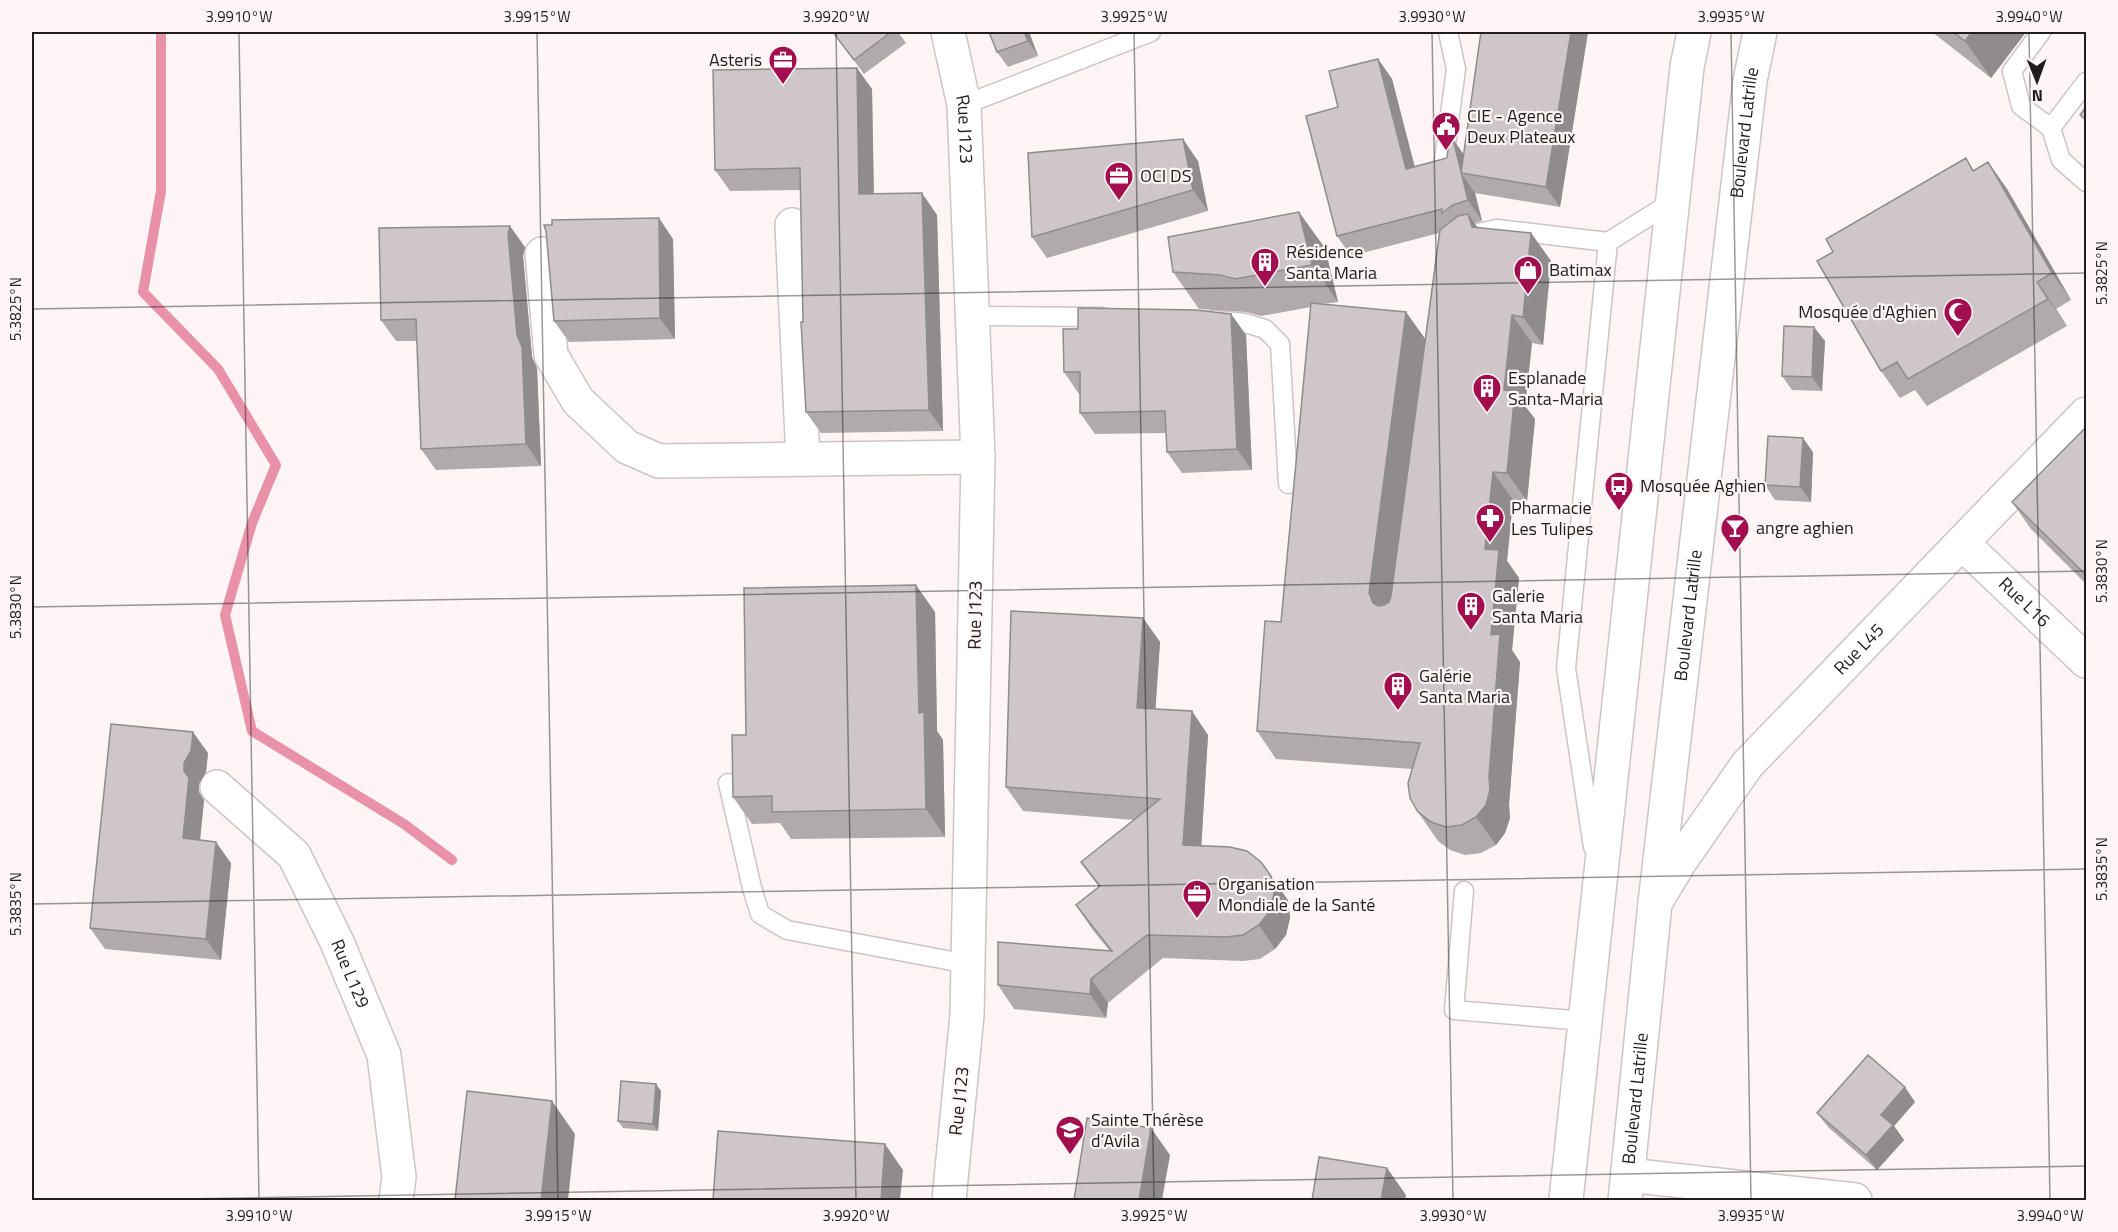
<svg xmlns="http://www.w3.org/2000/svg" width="2118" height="1232" viewBox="0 0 2118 1232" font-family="'Titillium Web',sans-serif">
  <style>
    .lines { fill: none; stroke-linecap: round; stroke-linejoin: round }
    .stream { stroke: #e991a8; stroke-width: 10 }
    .service-casing { stroke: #ccc4c6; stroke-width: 21 }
    .minor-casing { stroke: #ccc4c6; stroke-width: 36 }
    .tertiary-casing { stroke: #ccc4c6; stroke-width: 36 }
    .secondary-casing { stroke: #ccc4c6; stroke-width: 36 }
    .service { stroke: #fff; stroke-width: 18 }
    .minor { stroke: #fff; stroke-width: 33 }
    .tertiary { stroke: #fff; stroke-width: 33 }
    .secondary { stroke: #fff; stroke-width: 33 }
    .wall { fill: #b1aaac }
    .shaded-wall { fill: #908b8c }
    .building { fill: #cec6c8; stroke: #908b8c; stroke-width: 1.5 }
    .ticks { fill: none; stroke: #1f1d1d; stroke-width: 1.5; stroke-opacity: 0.45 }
    .labels { text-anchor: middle; stroke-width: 4.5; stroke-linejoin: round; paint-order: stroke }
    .poi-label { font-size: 18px; fill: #1f1d1d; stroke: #fdf4f6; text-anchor: start }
    .street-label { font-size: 18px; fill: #1f1d1d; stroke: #fdf4f6 }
    .neatline { fill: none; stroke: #1f1d1d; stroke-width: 2 }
    .ticks-label { font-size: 15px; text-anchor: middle; fill: #1f1d1d }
  </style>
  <rect width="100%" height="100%" fill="#fdf4f6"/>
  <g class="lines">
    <path class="stream" d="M161,32V191L143,292L218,369L276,465L252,523L225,615L252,731L404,824L452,860"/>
    <g class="service-casing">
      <path id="service" d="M2041,32L2012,71L2021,106L2051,128
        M2086,82L2051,128L2061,160L2086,182
        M964,105L1151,32
        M1443,168L1456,69L1448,32
        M1473,234L1497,229L1608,242
        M972,316L1102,317
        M1214,320L1245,323L1265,329L1280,344L1288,484
        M728,783L752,888L760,914L787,930L968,964
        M1593,847L1566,668L1608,242L1672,202
        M1464,891L1454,1010L1585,1021"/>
    </g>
    <g class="minor-casing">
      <g id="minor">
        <path d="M792,225L803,459"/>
        <path d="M542,254L551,355L578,401L627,447L659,461L978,457"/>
        <path id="s1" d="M1962,543L2086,661"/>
        <path id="s2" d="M217,787L294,855L337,942L384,1055L399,1177L396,1200"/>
        <path id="s3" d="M1655,903L1681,860L1747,765L2086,414"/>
        <path d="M1628,1175L1855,1200"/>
      </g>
    </g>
    <g class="tertiary-casing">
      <g id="tertiary">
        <path id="s4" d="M948,32L964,105L978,457L967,1015L949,1200"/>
      </g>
    </g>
    <g class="secondary-casing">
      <g id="secondary">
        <path d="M1566,1200L1687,67L1694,32"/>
        <path id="s5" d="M1625,1200L1655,903L1750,81L1760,32"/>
      </g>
    </g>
    <use href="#service" class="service"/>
    <use href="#minor" class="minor"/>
    <use href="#tertiary" class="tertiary"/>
    <use href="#secondary" class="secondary"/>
  </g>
  <path class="wall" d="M839,32H898L906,43L864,74L835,35Z
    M989,32H1029L1038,56L1008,67L997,52Z
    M1481,32H1588L1560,207L1475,193L1482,221L1474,223L1478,228L1531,233L1551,261L1543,345L1532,343L1525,406L1535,419L1527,501L1513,500L1507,561L1519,578L1512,650L1520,662L1509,805L1510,818L1505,833L1496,845L1481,853L1465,855L1450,850L1438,841L1418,812L1412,769L1276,759L1257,731L1281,622L1311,307L1261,316L1246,312L1199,309L1173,272L1325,248L1338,302L1323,304L1406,312L1425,339L1439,233L1351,256L1337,236L1338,107L1378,59L1392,79L1415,167L1447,158L1453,139L1464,155Z
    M1932,32H2026L1991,78Z
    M872,89L874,194L937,215L943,431L821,433L806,412L801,190L730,191L715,170Z
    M1966,158L1974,171L1988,162L2007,189L2071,300L2056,309L2067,326L1927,406L1915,390L1900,398L1881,371Z
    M1198,161L1208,211L1047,258L1032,237Z
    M673,239L675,339L569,342L554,321Z
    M525,247L523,256L532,357L537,368L541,466L436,470L421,449L417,341H396L381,320Z
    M1231,314L1246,335L1252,470L1182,473L1167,452L1166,433L1095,434L1080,413V394H1079L1064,372L1078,329Z
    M1825,341L1822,391L1792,390L1782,376Z
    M2086,427V584L2031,529L2012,502Z
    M1813,452L1811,502L1775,500L1765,485Z
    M935,612L937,731L943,740L945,837L791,839L780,823L752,824L733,797L746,735Z
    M1143,618L1160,642L1155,709L1208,735L1201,846L1288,900L1290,918L1286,935L1275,949L1260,959L1243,961L1163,958L1108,1003L1106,1018L1014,1009L998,985L1109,950L1092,929L1076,905L1099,887L1081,862L1134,820L1023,811L1006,787Z
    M208,753L206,772L199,784V792L204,800L200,840L231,863L221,960L105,949L90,928Z
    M661,1091L658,1131L623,1128L618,1121Z
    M1915,1102L1894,1126L1904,1140L1877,1170L1828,1127L1817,1113Z"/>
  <path class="shaded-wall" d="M1024,32H1029L1038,56L1028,41Z
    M1571,32H1588L1560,207L1546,187Z
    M1972,32H2026L1991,78L1965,41Z
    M1378,59L1392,79L1420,189L1406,169Z
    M857,68L872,89L874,216L859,194Z
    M1183,139L1198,161L1208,211L1193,190Z
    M1453,139L1467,160L1461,173L1475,193L1482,221L1468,200Z
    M1988,162L2007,189L2071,300L2052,273Z
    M922,193L937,215L943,431L929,410Z
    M1299,212L1325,248L1338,302L1312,265Z
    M1468,214L1488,242L1472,227Z
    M659,218L673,239L675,339L660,318Z
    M510,226L525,247L523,256L532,357L537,368L541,466L526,444L508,234Z
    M1531,233L1551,261L1543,345L1523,317Z
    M2037,282L2056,309L2067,326L2048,299Z
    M1406,312L1426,340L1389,622L1373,603L1369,593Z
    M1231,314L1246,335L1252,470L1237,449Z
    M1512,315L1532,343L1525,406L1535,419L1527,501L1507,473L1504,390Z
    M1814,327L1825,341L1822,391L1812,377Z
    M1803,438L1813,452L1811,502L1800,487Z
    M1493,472L1513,500L1507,561L1519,578L1512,650L1520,662L1509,805L1510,818L1505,833L1496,845L1476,817L1489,777L1491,635L1485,549Z
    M916,585L935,612L937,731L943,740L945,837L926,809L919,713Z
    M1143,618L1160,642L1154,732L1137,708Z
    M1192,711L1208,735L1200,869L1183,845Z
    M193,732L208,753L206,772L199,784V792L204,800L198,860L183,838L184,763Z
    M216,842L231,863L221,960L206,939Z
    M1261,862L1288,900L1290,918L1286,935L1275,949L1259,925Z
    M1091,979L1108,1003L1106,1018L1090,994Z
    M656,1084L661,1091L658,1131L653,1124Z
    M1905,1087L1915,1102L1894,1126L1904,1140L1877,1170L1866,1155L1881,1115Z
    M552,1101L575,1134L568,1200H541Z
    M1151,1128L1170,1155L1162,1200H1139Z
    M885,1144L903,1170L900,1200H881Z
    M1387,1168L1406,1195L1405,1200H1381Z"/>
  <path class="building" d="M840,32H891L854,60L835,35Z
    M989,32H1024L1028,41L997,52Z
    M1481,32H1571L1546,187L1461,173Z
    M1953,32H1972L1965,41Z
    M1378,59L1406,169L1447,158L1449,140L1453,139L1468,200L1453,205L1442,213V209L1337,236L1306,116L1338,107L1329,71Z
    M857,68L859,194L922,193L929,410L806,412L801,322H803L800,168L715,170L713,70Z
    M2086,107V120L2080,115Z
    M1183,139L1193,190L1032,237L1028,153Z
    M1966,158L1973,171L1988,162L2052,273L2037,282L2048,299L1908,379L1897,362L1881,371L1817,261L1833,252L1826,239Z
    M1299,212L1312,265L1235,279L1220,275L1173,272L1168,237Z
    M1468,214L1472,227L1531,233L1523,317L1512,315L1504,390L1515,391L1507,473L1493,472L1485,549L1499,550L1491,635L1500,634L1489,777L1490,790L1486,805L1476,817L1462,825L1446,827L1431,822L1418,812L1410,798L1408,783L1420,743L1257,731L1265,621L1281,622L1311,303L1406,312L1369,593L1373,603L1378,606L1384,605L1389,602L1391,596L1440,230L1458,216Z
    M659,218L660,318L554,321L546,231L544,225H552V220Z
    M510,226L508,234L517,335L522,347L526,444L421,449L416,319L381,320L379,228Z
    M1078,308L1196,310L1231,314L1237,449L1167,452L1165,411L1080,413V372H1064L1063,329H1078Z
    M1784,326L1814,327L1812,377L1782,376Z
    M2086,427V575L2012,502Z
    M1768,436L1803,438L1800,487L1765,485Z
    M916,585L919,713L924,712L926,809L772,812V796L733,797L732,735H746L744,588Z
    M1011,611L1143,618L1137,708L1192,711L1183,845L1230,847L1247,851L1261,862L1271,876L1274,894L1269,912L1259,925L1243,935L1226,937L1147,935L1091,979L1090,994L998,985V942L1112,951L1076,905L1100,886L1081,862L1160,799L1006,787Z
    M111,724L193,732L191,751L184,763V771L189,778L183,838L216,842L206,939L90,928Z
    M1868,1055L1905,1087L1881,1115L1893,1125L1866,1155L1817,1113Z
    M621,1081L656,1084L653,1124L618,1121Z
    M467,1091L552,1101L541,1200H455Z
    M1087,1118L1151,1128L1139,1200H1074Z
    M718,1131L885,1144L881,1200H713Z
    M1319,1157L1387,1168L1381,1200H1312Z"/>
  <path class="ticks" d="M239,32L259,1200M537,32L558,1200M836,32L856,1200M1134,32L1154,1200M1432,32L1453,1200M1731,32L1751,1200M2029,32L2050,1200M32,309L2086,273M32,607L2086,571M32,904L2086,869M123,1200L2086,1166"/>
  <defs>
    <g id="office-pin" transform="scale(1.5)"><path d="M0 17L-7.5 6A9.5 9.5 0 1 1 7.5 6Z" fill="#a30e4f" stroke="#fdf4f6"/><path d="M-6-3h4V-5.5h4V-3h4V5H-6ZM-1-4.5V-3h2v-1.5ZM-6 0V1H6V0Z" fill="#fff"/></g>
    <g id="civic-pin" transform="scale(1.5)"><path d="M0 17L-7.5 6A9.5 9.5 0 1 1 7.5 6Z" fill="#a30e4f" stroke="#fdf4f6"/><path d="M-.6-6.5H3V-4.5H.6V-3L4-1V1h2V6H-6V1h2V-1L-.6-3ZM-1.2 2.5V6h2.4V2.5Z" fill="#fff"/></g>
    <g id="building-pin" transform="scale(1.5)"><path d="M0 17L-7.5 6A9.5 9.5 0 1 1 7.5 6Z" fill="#a30e4f" stroke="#fdf4f6"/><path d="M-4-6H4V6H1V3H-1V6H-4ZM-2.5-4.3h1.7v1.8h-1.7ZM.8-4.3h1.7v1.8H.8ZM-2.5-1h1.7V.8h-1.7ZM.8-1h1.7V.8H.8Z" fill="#fff"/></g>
    <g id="shop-pin" transform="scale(1.5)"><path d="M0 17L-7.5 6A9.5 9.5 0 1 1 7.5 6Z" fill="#a30e4f" stroke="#fdf4f6"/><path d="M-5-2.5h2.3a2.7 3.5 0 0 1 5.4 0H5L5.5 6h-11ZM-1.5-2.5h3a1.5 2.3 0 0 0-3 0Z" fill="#fff"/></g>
    <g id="mosque-pin" transform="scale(1.5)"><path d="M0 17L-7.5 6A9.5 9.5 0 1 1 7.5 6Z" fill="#a30e4f" stroke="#fdf4f6"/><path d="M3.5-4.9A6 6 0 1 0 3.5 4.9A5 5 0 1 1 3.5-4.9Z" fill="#fff"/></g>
    <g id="bus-pin" transform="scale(1.5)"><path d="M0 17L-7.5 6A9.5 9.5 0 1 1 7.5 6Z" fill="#a30e4f" stroke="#fdf4f6"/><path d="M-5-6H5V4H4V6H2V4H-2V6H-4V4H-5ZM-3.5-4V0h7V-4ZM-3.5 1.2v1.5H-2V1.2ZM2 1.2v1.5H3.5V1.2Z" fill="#fff"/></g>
    <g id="pharmacy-pin" transform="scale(1.5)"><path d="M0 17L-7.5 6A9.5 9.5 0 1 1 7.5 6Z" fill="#a30e4f" stroke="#fdf4f6"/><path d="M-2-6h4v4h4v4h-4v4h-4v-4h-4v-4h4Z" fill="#fff"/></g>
    <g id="bar-pin" transform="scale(1.5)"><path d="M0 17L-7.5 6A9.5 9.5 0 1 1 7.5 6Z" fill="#a30e4f" stroke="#fdf4f6"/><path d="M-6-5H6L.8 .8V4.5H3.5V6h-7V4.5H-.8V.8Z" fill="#fff"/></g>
    <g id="school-pin" transform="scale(1.5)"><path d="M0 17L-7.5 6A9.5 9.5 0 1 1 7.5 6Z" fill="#a30e4f" stroke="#fdf4f6"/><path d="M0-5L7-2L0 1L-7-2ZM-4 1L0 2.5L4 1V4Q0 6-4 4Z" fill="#fff"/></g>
  </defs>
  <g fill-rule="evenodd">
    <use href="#office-pin" x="783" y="60"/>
    <use href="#civic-pin" x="1446" y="126"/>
    <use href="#office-pin" x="1119" y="176"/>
    <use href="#building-pin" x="1265" y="262"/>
    <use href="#shop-pin" x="1528" y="270"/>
    <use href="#mosque-pin" x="1958" y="312"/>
    <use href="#building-pin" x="1487" y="388"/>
    <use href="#bus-pin" x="1619" y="486"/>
    <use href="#pharmacy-pin" x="1490" y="518"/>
    <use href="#bar-pin" x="1735" y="528"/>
    <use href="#building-pin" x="1471" y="606"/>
    <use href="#building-pin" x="1398" y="686"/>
    <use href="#office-pin" x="1197" y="894"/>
    <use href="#school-pin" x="1070" y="1130"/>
  </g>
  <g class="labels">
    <g class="poi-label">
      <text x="762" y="66" text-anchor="end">Asteris</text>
      <text x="1467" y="122">CIE - Agence<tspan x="1467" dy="21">Deux Plateaux</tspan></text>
      <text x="1140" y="182">OCI DS</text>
      <text x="1286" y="258">Résidence<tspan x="1286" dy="21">Santa Maria</tspan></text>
      <text x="1549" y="276">Batimax</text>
      <text x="1937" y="318" text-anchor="end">Mosquée d'Aghien</text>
      <text x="1508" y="384">Esplanade<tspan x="1508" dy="21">Santa-Maria</tspan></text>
      <text x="1640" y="492">Mosquée Aghien</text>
      <text x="1511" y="514">Pharmacie<tspan x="1511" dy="21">Les Tulipes</tspan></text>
      <text x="1756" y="534">angre aghien</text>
      <text x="1492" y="602">Galerie<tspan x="1492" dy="21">Santa Maria</tspan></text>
      <text x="1419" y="682">Galérie<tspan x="1419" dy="21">Santa Maria</tspan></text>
      <text x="1218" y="890">Organisation<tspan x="1218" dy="21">Mondiale de la Santé</tspan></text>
      <text x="1091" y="1126">Sainte Thérèse<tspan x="1091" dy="21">d’Avila</tspan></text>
    </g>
    <g class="street-label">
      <text dy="6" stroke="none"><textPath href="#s4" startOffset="99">Rue J123</textPath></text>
      <text dy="6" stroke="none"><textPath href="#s5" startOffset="1074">Boulevard Latrille</textPath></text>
      <text dy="6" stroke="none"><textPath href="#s1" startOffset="86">Rue L16</textPath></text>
      <text transform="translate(975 615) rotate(-89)" y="6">Rue J123</text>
      <text dy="6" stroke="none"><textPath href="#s5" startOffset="588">Boulevard Latrille</textPath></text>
      <text dy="6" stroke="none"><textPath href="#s3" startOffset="327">Rue L45</textPath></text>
      <text dy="6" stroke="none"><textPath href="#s2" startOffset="234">Rue L129</textPath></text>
      <text dy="6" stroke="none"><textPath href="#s5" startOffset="102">Boulevard Latrille</textPath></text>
      <text transform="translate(959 1101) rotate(-84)" y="6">Rue J123</text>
    </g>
  </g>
  <rect width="2118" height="1232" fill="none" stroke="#fdf4f6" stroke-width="66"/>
  <g transform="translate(2037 81) rotate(179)" stroke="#fdf4f6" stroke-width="4.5" paint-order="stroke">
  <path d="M0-4.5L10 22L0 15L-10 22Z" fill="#1f1d1d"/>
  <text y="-9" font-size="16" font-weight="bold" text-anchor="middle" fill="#1f1d1d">N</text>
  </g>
  <rect x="33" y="33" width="2052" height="1166" class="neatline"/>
  <g class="ticks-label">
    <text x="239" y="22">3.9910°W</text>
    <text x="537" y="22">3.9915°W</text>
    <text x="836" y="22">3.9920°W</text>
    <text x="1134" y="22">3.9925°W</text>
    <text x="1432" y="22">3.9930°W</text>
    <text x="1731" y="22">3.9935°W</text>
    <text x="2029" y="22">3.9940°W</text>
    <text transform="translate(2102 273) rotate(-90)" y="5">5.3825°N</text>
    <text transform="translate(16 309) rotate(-90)" y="5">5.3825°N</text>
    <text transform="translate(2102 571) rotate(-90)" y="5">5.3830°N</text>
    <text transform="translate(16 607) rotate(-90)" y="5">5.3830°N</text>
    <text transform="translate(2102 869) rotate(-90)" y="5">5.3835°N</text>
    <text transform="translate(16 904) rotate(-90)" y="5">5.3835°N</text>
    <text x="259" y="1221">3.9910°W</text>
    <text x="558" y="1221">3.9915°W</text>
    <text x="856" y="1221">3.9920°W</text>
    <text x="1154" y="1221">3.9925°W</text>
    <text x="1453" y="1221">3.9930°W</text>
    <text x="1751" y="1221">3.9935°W</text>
    <text x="2050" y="1221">3.9940°W</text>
  </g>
</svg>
